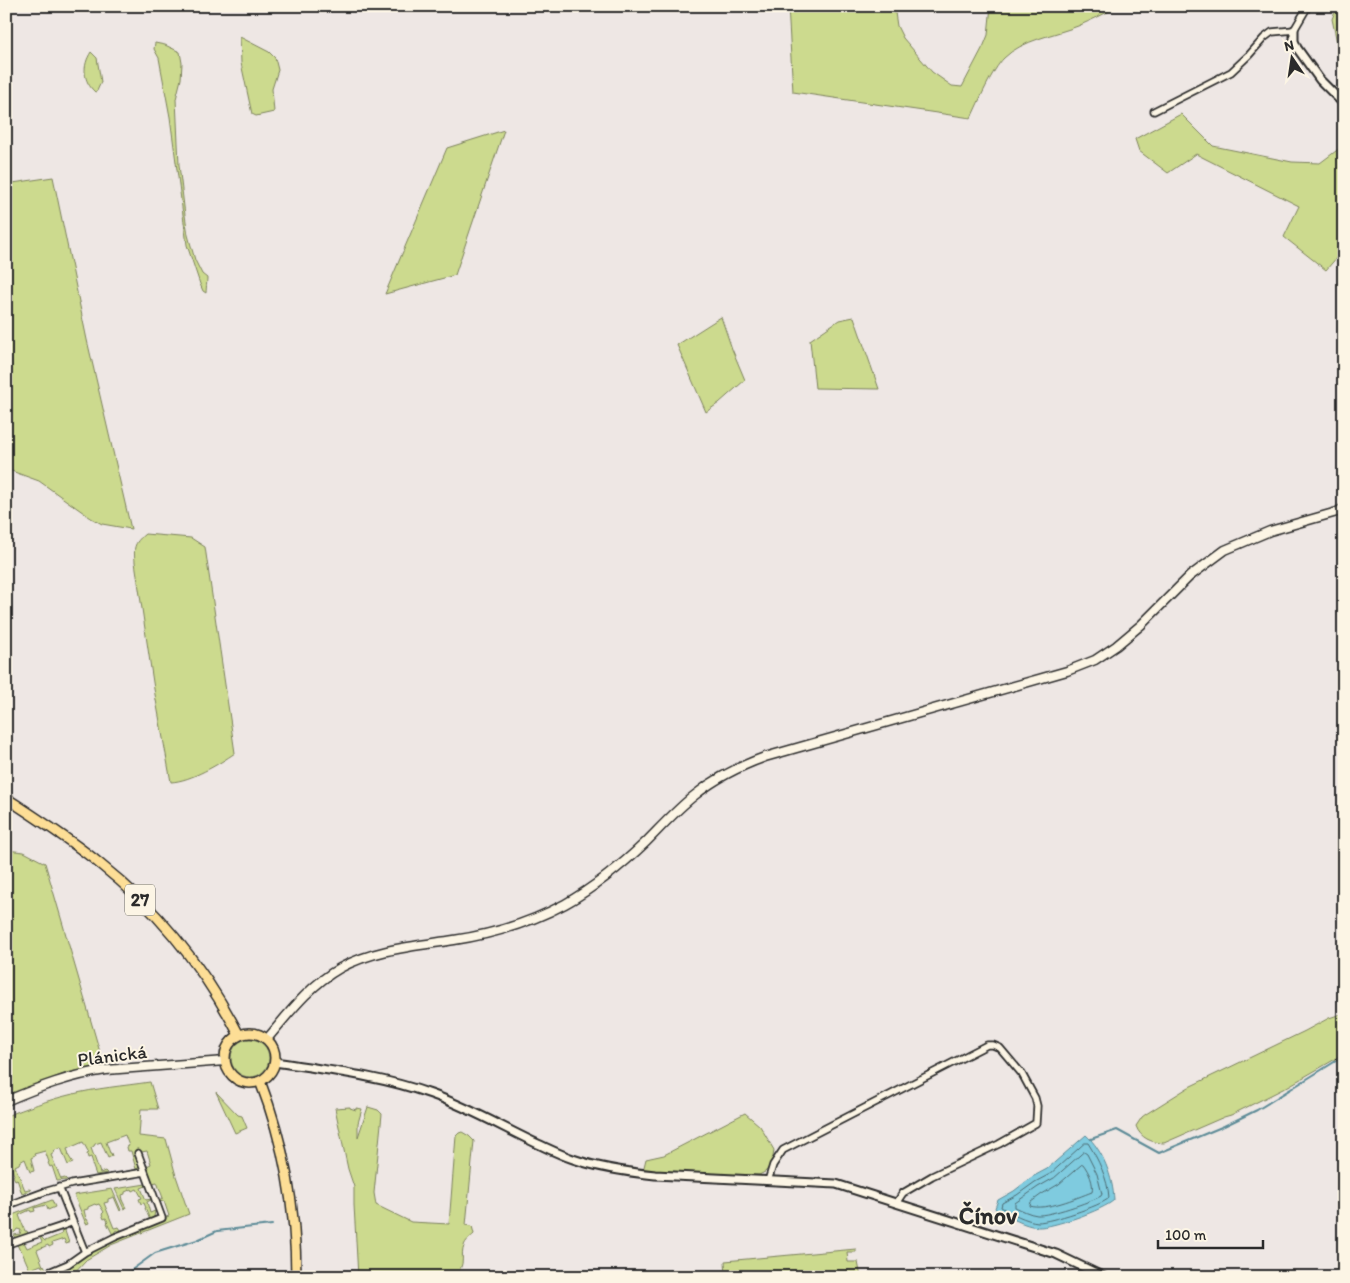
<svg xmlns="http://www.w3.org/2000/svg" width="1350" height="1283" viewBox="0 0 1350 1283" font-family="Itim,sans-serif">
  <style>
    .green { fill: #ccda8e; stroke: #7c825c }
    .water { fill: #7fcbdf; stroke: #5d8b97 }
    .lines { fill: none; stroke-linecap: round; stroke-linejoin: round }
    .shore { stroke: #4d6b73; stroke-width: 1 }
    .stream { stroke: #5d8b97; stroke-width: 2 }
    .minor-casing { stroke: #2b2b2b; stroke-width: 9 }
    .tertiary-casing { stroke: #2b2b2b; stroke-width: 11 }
    .secondary-casing { stroke: #2b2b2b; stroke-width: 11 }
    .primary-casing { stroke: #2b2b2b; stroke-width: 12 }
    .minor { stroke: #fcf5e5; stroke-width: 5.5 }
    .tertiary { stroke: #fcf5e5; stroke-width: 7 }
    .secondary { stroke: #fcf5e5; stroke-width: 8 }
    .primary { stroke: #fdde96; stroke-width: 9 }
    .labels { text-anchor: middle; stroke-width: 4; stroke-linejoin: round; paint-order: stroke }
    .shield { fill: #fcf5e5; stroke: #6a6863; stroke-width: 1 }
    .shield-label { font-size: 18px; font-weight: bold; fill: #2b2b2b }
    .street-label { font-size: 19px; fill: #2b2b2b; stroke: #fcf5e5 }
    .district-label { font-size: 24px; font-weight: bold; fill: #2b2b2b; stroke: #fcf5e5 }
  </style>
  <rect width="100%" height="100%" fill="#eee7e4"/>
  <filter id="ink" filterUnits="userSpaceOnUse"><feTurbulence type="fractalNoise" baseFrequency=".02" numOctaves="2"/><feDisplacementMap in="SourceGraphic" scale="10" xChannelSelector="R" yChannelSelector="G"/><feConvolveMatrix kernelMatrix="1 2 1 2 8 2 1 2 1" color-interpolation-filters="sRGB"/></filter>
  <g filter="url(#ink)">
    <path class="green" d="M788,6H894L897,26L903,38L932,72L952,86L962,87L984,45L988,35L991,6H1119C1106,13 1092,20 1078,26C1055,35 1022,40 1004,58C992,70 979,101 971,118L793,92Z
      M1337,6H1344V63L1339,52L1332,19Z
      M240,37L269,52L275,58L278,70L272,89L274,112L256,116L252,114L241,63Z
      M155,43L165,45L180,52L182,63L181,79L176,99L179,165L185,215L188,235L195,260L202,274L207,278C207,279 206,292 206,293L203,291L200,284L187,245L170,117L159,58L154,49Z
      M91,52L97,58L101,82L97,91L95,92C83,81 82,66 91,52Z
      M1181,114L1213,146L1292,162L1320,163L1344,145V249L1326,270L1284,237L1299,206L1196,154L1168,173L1139,151L1135,139Z
      M504,130L455,275L385,294L447,148Z
      M53,177L87,340L131,529L102,524L91,518L39,481L6,469V184Z
      M721,317L732,349L745,380L719,403L706,412L677,345Z
      M854,317L879,389L815,388L810,340L839,320Z
      M145,534L191,538L205,547C215,616 225,685 235,753C219,764 191,781 171,782L154,689L135,562C134,548 133,544 145,534Z
      M6,850L24,852L45,863L104,1066L66,1073L6,1097Z
      M1344,1010V1054L1285,1088L1231,1115L1224,1117L1164,1143C1152,1143 1140,1138 1136,1126L1142,1117L1146,1114L1189,1087L1305,1031L1329,1018L1341,1014Z
      M231 1058a19 19 0 1 1 38 0a19 19 0 1 1-38 0Z
      M150,1082L158,1109H141L139,1136L166,1139L176,1176L189,1214L111,1245L86,1260L70,1277H59L63,1275L62,1270L72,1266L79,1259L100,1248L130,1234L165,1220L164,1218L169,1216L164,1201L159,1202L158,1200L163,1198L157,1182L152,1183L147,1166L151,1164L147,1151L136,1153L140,1168L136,1169L131,1151H128L127,1147L129,1146L125,1135L106,1142L110,1153H111L112,1156L108,1158L101,1142L95,1144L94,1146L91,1148L100,1173L105,1171L107,1173L96,1175L92,1164L93,1163L91,1157L88,1158L87,1154L89,1153L83,1142L67,1149L69,1154L68,1155L73,1163L68,1165L61,1148L55,1150L54,1153L51,1155L61,1179L65,1178L67,1180L57,1181L52,1166L50,1167L48,1163L49,1162L45,1151L34,1154L35,1156L31,1158L34,1171L30,1172L25,1159L20,1162L19,1164L15,1166L25,1190L29,1189L31,1190L22,1194L17,1179L15,1180L13,1176L14,1175L10,1164L6,1165V1116C27,1108 48,1100 69,1095C96,1088 123,1086 150,1082Z
      M216,1092L238,1115L242,1116L247,1128L235,1133Z
      M350,1107V1108L356,1110V1108L362,1109L358,1123V1137L368,1107L378,1110L382,1114L374,1193L376,1205L411,1222L449,1224L456,1136L459,1133L462,1132L469,1136L474,1141L466,1225L472,1226L474,1234C471,1237 465,1241 464,1246C460,1256 466,1264 457,1273V1277H358L354,1205V1187L348,1169L335,1108Z
      M745,1113L760,1126L774,1150L772,1164L765,1172L759,1175H733L643,1171L646,1159L664,1155Z
      M146,1184V1186L141,1188L146,1200L151,1199V1200L147,1202L150,1213L155,1211L154,1217L150,1220L145,1208H146L144,1203L141,1204L139,1199L142,1198L137,1189L133,1191L132,1189L125,1192V1194L122,1195L123,1200H122L126,1208L124,1209L115,1189Z
      M112,1189L121,1210L120,1211L114,1197L108,1199V1202L104,1203L114,1228L119,1227L121,1230L119,1232L117,1230L115,1231V1233L113,1235L107,1223L108,1222L106,1218L104,1219L102,1214L104,1212L99,1204L96,1205L95,1204L88,1207V1209L84,1210L86,1219H87L89,1223L86,1224L74,1195Z
      M52,1200L55,1207L48,1210L46,1205L34,1208L35,1211L31,1212L30,1210L19,1215L25,1231H27L28,1234L15,1240L14,1235L20,1234L21,1230L17,1229L15,1232L13,1233L7,1217Z
      M64,1228L69,1243L66,1244L64,1239L52,1243L53,1245L49,1247L48,1245L37,1250L43,1266L44,1265L46,1269L44,1270L41,1265L31,1269L32,1275L22,1252L19,1249L17,1244L24,1242L27,1248L42,1242L40,1238L41,1237L45,1241L62,1234L61,1230Z
      M856,1249V1252H847L848,1262H858L861,1277H726L725,1261Z"/>
    <path class="water" d="M1086,1135C1103,1150 1113,1178 1114,1200C1104,1210 1051,1228 1038,1227C1024,1226 1010,1217 998,1212L995,1208L998,1200L1014,1191L1032,1177L1047,1169Z"/>
    <g class="lines">
      <path class="shore" d="M1085,1143H1088C1098,1159 1108,1179 1109,1198C1101,1206 1050,1222 1038,1222C1026,1221 1011,1213 1001,1207L1002,1203L1017,1195L1035,1182L1050,1174Z
        M1084,1152L1087,1154L1097,1174L1102,1194L1101,1196C1090,1202 1049,1216 1037,1215C1029,1214 1022,1210 1015,1207V1203L1038,1187L1054,1178Z
        M1083,1164C1089,1172 1094,1183 1092,1192C1076,1198 1046,1211 1030,1206L1031,1202L1042,1194L1059,1184L1081,1165Z"/>
      <path class="stream" d="M1091,1139L1117,1130L1159,1153L1224,1126L1257,1110L1344,1056
        M122,1277L155,1253L197,1240L217,1231L272,1225"/>
      <g class="minor-casing">
        <path id="minor" d="M1154,111L1231,72L1249,55L1264,38L1272,32L1294,30L1308,6
          M768,1181L773,1165L783,1150L987,1045H993L1000,1048L1022,1074L1035,1098L1037,1106L1036,1123L999,1144L932,1176L903,1193L897,1202
          M6,1206L44,1192L72,1184L145,1172L138,1153
          M6,1245C28,1236 51,1231 73,1222
          M85,1252L115,1237L162,1218L145,1172
          M37,1277L68,1264L85,1252L59,1187"/>
      </g>
      <g class="tertiary-casing">
        <path id="tertiary" d="M1294,30V41L1297,48L1320,80L1344,104
          M275,1062C327,1070 381,1076 431,1094C468,1107 502,1127 538,1144C549,1149 561,1155 573,1159C599,1168 627,1172 655,1175L836,1184L1056,1254L1104,1277
          M1342,1277L1344,1275"/>
      </g>
      <g class="secondary-casing">
        <path id="secondary" d="M267,1039C289,1013 310,985 340,968C375,949 415,946 454,940C493,934 530,923 565,904C595,887 621,866 646,842C662,826 677,809 695,795C716,778 740,766 765,757L1067,671L1095,660L1116,646L1141,625L1190,576L1225,550L1270,531L1337,512L1344,508
          M6,1101C39,1087 71,1075 106,1070L225,1061"/>
      </g>
      <g class="primary-casing">
        <path id="primary" d="M6,798C38,819 71,840 100,864C158,910 205,969 239,1035
          M225 1058a25 25 0 1 1 50 0a25 25 0 1 1-50 0Z
          M260,1081C284,1143 296,1210 296,1277"/>
      </g>
      <use href="#minor" class="minor"/>
      <use href="#tertiary" class="tertiary"/>
      <use href="#secondary" class="secondary"/>
      <use href="#primary" class="primary"/>
    </g>
  </g>
  <g class="labels">
    <rect class="shield" x="125" y="884.5" width="30" height="31" rx="4"/>
    <g class="shield-label">
      <text x="140" y="906">27</text>
    </g>
    <g class="street-label">
      <text transform="translate(112 1055) rotate(-7)" y="7">Plánická</text>
    </g>
    <g class="district-label">
      <text x="988" y="1224">Čínov</text>
    </g>
  </g>
  <rect width="1350" height="1283" fill="none" stroke="#fcf5e5" stroke-width="25"/>
  <rect x="12" y="12" width="1325" height="1258" fill="none" stroke="#2b2b2b" stroke-width="2" filter="url(#ink)"/>
  <g transform="translate(1292 58) rotate(347)" stroke="#fcf5e5" stroke-width="4" paint-order="stroke">
  <path d="M0-4L9 19L0 12L-9 19Z" fill="#2b2b2b"/>
  <text y="-8" font-size="14" font-weight="bold" text-anchor="middle" fill="#2b2b2b">N</text>
  </g>
  <path d="M1158 1240v8h105v-8" fill="none" stroke="#2b2b2b" stroke-width="2.5"/>
  <text x="1165" y="1240" font-size="15" fill="#2b2b2b" stroke="#fcf5e5" stroke-width="4" paint-order="stroke">100 m</text>
</svg>
